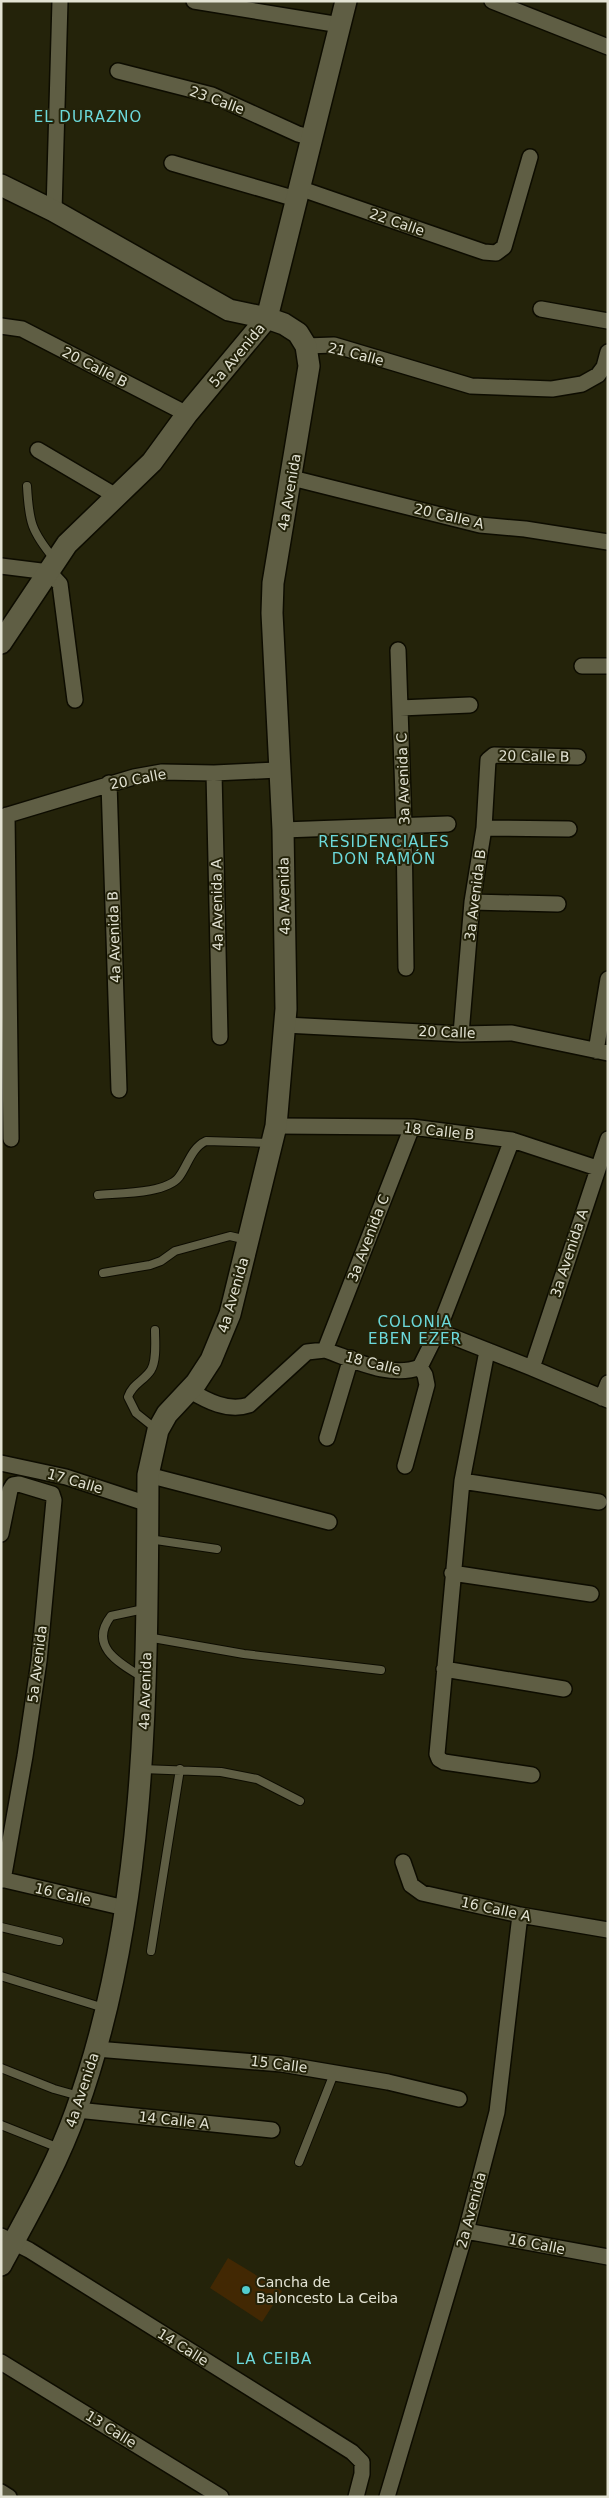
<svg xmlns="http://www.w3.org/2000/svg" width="609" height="2498" viewBox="0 0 609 2498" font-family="'DejaVu Sans',sans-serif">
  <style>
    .green { fill: #422803 }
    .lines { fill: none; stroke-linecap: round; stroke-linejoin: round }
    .lane-casing { stroke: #0d0c00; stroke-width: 10 }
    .street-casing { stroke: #0d0c00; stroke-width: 18 }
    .secondary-casing { stroke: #0d0c00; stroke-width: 24 }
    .lane { stroke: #5f5e44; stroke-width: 8 }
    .street { stroke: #5f5e44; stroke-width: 15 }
    .secondary { stroke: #5f5e44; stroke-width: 21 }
    .poi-dot { fill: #52cdcf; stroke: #24230a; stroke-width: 2 }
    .labels { text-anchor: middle; stroke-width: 4; stroke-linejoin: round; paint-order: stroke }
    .street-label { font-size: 14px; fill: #e3e3d4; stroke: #24230a }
    .poi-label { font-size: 14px; fill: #e3e3d4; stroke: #24230a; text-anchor: start }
    .neighbourhood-label { font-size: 15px; letter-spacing: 1px; fill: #6cd9db; stroke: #24230a }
  </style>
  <rect width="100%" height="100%" fill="#24230a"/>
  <path class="green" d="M228,2258L282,2291L262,2322L210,2288Z"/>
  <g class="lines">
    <g class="lane-casing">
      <path id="lane" d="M27,486C29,522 31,531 55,560
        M98,1195C118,1193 166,1194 179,1177C188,1165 191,1148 206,1141L270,1143
        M103,1273L150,1265L161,1261L175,1251L230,1236L247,1240
        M155,1330C155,1341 157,1360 151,1370C144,1381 132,1384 128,1397L136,1413L156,1429
        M149,1539L217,1549
        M147,1637L244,1654L381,1670
        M142,1677C119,1663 88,1646 111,1616L144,1609
        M142,1769L221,1772L257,1779L300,1801
        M1,1927L59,1941
        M151,1951L180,1769
        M1,1976L104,2008
        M1,2068L54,2089L79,2096
        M1,2125L59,2148
        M299,2162L335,2071"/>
    </g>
    <g class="street-casing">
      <path id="street" d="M194,1L340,25
        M492,1L608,47
        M118,71L212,95L298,134L313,138
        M172,163L296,199
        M299,188L484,252L496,253L504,247L530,157
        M54,211L60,1
        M541,309L608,321
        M1,326L22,329L187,414
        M306,346L334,345L471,386L552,389L582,384L598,375L604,367L608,352
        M38,450L116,496
        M292,478L480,525L525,529L608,542
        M1,566L49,572L60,584L75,700
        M398,650L404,826L406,968
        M582,666H608
        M400,708L470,705
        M214,773L220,1037
        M109,783L119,1090
        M7,815L11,1139
        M1,817L134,777L162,772L214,773L278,770
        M484,828L569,829
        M283,830L448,824
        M472,902L558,904
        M285,1025L461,1034L512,1033L608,1053
        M461,1034L472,902L484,828L488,760L494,755L578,757
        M596,1051L608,979
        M276,1126L412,1127L512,1140L597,1168
        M438,1331L512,1140
        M325,1350L412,1127
        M487,1351L462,1481L437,1754L439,1759L444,1762L532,1775
        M532,1368L608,1139
        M189,1390C207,1401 228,1412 249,1405L307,1352L325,1350C354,1360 391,1379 420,1367L438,1331L532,1368L608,1400
        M602,1398L608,1383
        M327,1438L351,1358
        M1,1463L66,1477L148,1504
        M405,1466L427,1385L425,1375L420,1367
        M148,1475L329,1522
        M462,1481L599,1502
        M1,1534L10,1490L13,1485L19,1484L52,1494L54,1500L39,1661L25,1756L3,1880
        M452,1573L591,1594
        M444,1669L564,1689
        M403,1862L411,1885L422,1893L520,1915L608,1930
        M1,1879L125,1908
        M96,2049L282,2064L388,2082L459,2099
        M77,2110L272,2130
        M466,2231L608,2257
        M1,2236L29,2250L352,2452L362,2462V2474L356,2497
        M1,2362L221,2497
        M1,2492L9,2497
        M387,2497L466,2231L497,2112L520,1915"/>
    </g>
    <g class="secondary-casing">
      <path id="secondary" d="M1,185L54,211L229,310L267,318L284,324L298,333L306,346L309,366L273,583L272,613L283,830L286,1009L276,1126L230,1314L211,1360L196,1383L167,1414L158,1430L148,1475C147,1684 148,1912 76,2111C57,2165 28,2215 1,2265
        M1,643L67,544L152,462L187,414L267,318L346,1"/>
    </g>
    <use href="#lane" class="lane"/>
    <use href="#street" class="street"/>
    <use href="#secondary" class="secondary"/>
  </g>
  <circle class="poi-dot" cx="246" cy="2290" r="5"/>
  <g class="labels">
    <g class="street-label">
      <text transform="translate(217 100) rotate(20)" y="5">23 Calle</text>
      <text transform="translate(397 222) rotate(19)" y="5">22 Calle</text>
      <text transform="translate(356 354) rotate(14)" y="5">21 Calle</text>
      <text transform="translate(237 355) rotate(-50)" y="5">5a Avenida</text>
      <text transform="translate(95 367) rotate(27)" y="5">20 Calle B</text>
      <text transform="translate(289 492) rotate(-80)" y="5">4a Avenida</text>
      <text transform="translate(449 516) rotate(13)" y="5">20 Calle A</text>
      <text transform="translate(534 756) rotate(1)" y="5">20 Calle B</text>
      <text transform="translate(138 779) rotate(-11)" y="5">20 Calle</text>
      <text transform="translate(403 779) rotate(-92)" y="5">3a Avenida C</text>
      <text transform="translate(475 895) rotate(-83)" y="5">3a Avenida B</text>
      <text transform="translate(284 896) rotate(-91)" y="5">4a Avenida</text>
      <text transform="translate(217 905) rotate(-91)" y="5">4a Avenida A</text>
      <text transform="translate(114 937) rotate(-92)" y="5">4a Avenida B</text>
      <text transform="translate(447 1032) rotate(2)" y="5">20 Calle</text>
      <text transform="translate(439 1131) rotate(6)" y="5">18 Calle B</text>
      <text transform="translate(368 1238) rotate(-69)" y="5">3a Avenida C</text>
      <text transform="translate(569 1253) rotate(-72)" y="5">3a Avenida A</text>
      <text transform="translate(233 1295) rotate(-74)" y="5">4a Avenida</text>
      <text transform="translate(373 1363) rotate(14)" y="5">18 Calle</text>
      <text transform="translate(75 1481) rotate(16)" y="5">17 Calle</text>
      <text transform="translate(37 1664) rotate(-83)" y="5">5a Avenida</text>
      <text transform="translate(145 1691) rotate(-88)" y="5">4a Avenida</text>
      <text transform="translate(63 1894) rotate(13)" y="5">16 Calle</text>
      <text transform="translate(496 1909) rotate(12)" y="5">16 Calle A</text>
      <text transform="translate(279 2064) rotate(7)" y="5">15 Calle</text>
      <text transform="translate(82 2090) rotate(-72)" y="5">4a Avenida</text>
      <text transform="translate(174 2120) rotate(6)" y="5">14 Calle A</text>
      <text transform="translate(471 2210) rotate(-75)" y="5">2a Avenida</text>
      <text transform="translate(537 2244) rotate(11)" y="5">16 Calle</text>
      <text transform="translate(183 2347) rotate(32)" y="5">14 Calle</text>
      <text transform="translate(111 2429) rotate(32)" y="5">13 Calle</text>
    </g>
    <g class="poi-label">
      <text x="256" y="2287">Cancha de<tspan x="256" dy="16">Baloncesto La Ceiba</tspan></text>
    </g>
    <g class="neighbourhood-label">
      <text x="88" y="122">EL DURAZNO</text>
      <text x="384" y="847">RESIDENCIALES<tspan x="384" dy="17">DON RAMÓN</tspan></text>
      <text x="415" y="1327">COLONIA<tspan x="415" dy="17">EBEN EZER</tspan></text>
      <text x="274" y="2364">LA CEIBA</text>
    </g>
  </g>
  <rect width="609" height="2498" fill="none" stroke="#e3e3d4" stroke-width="5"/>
</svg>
